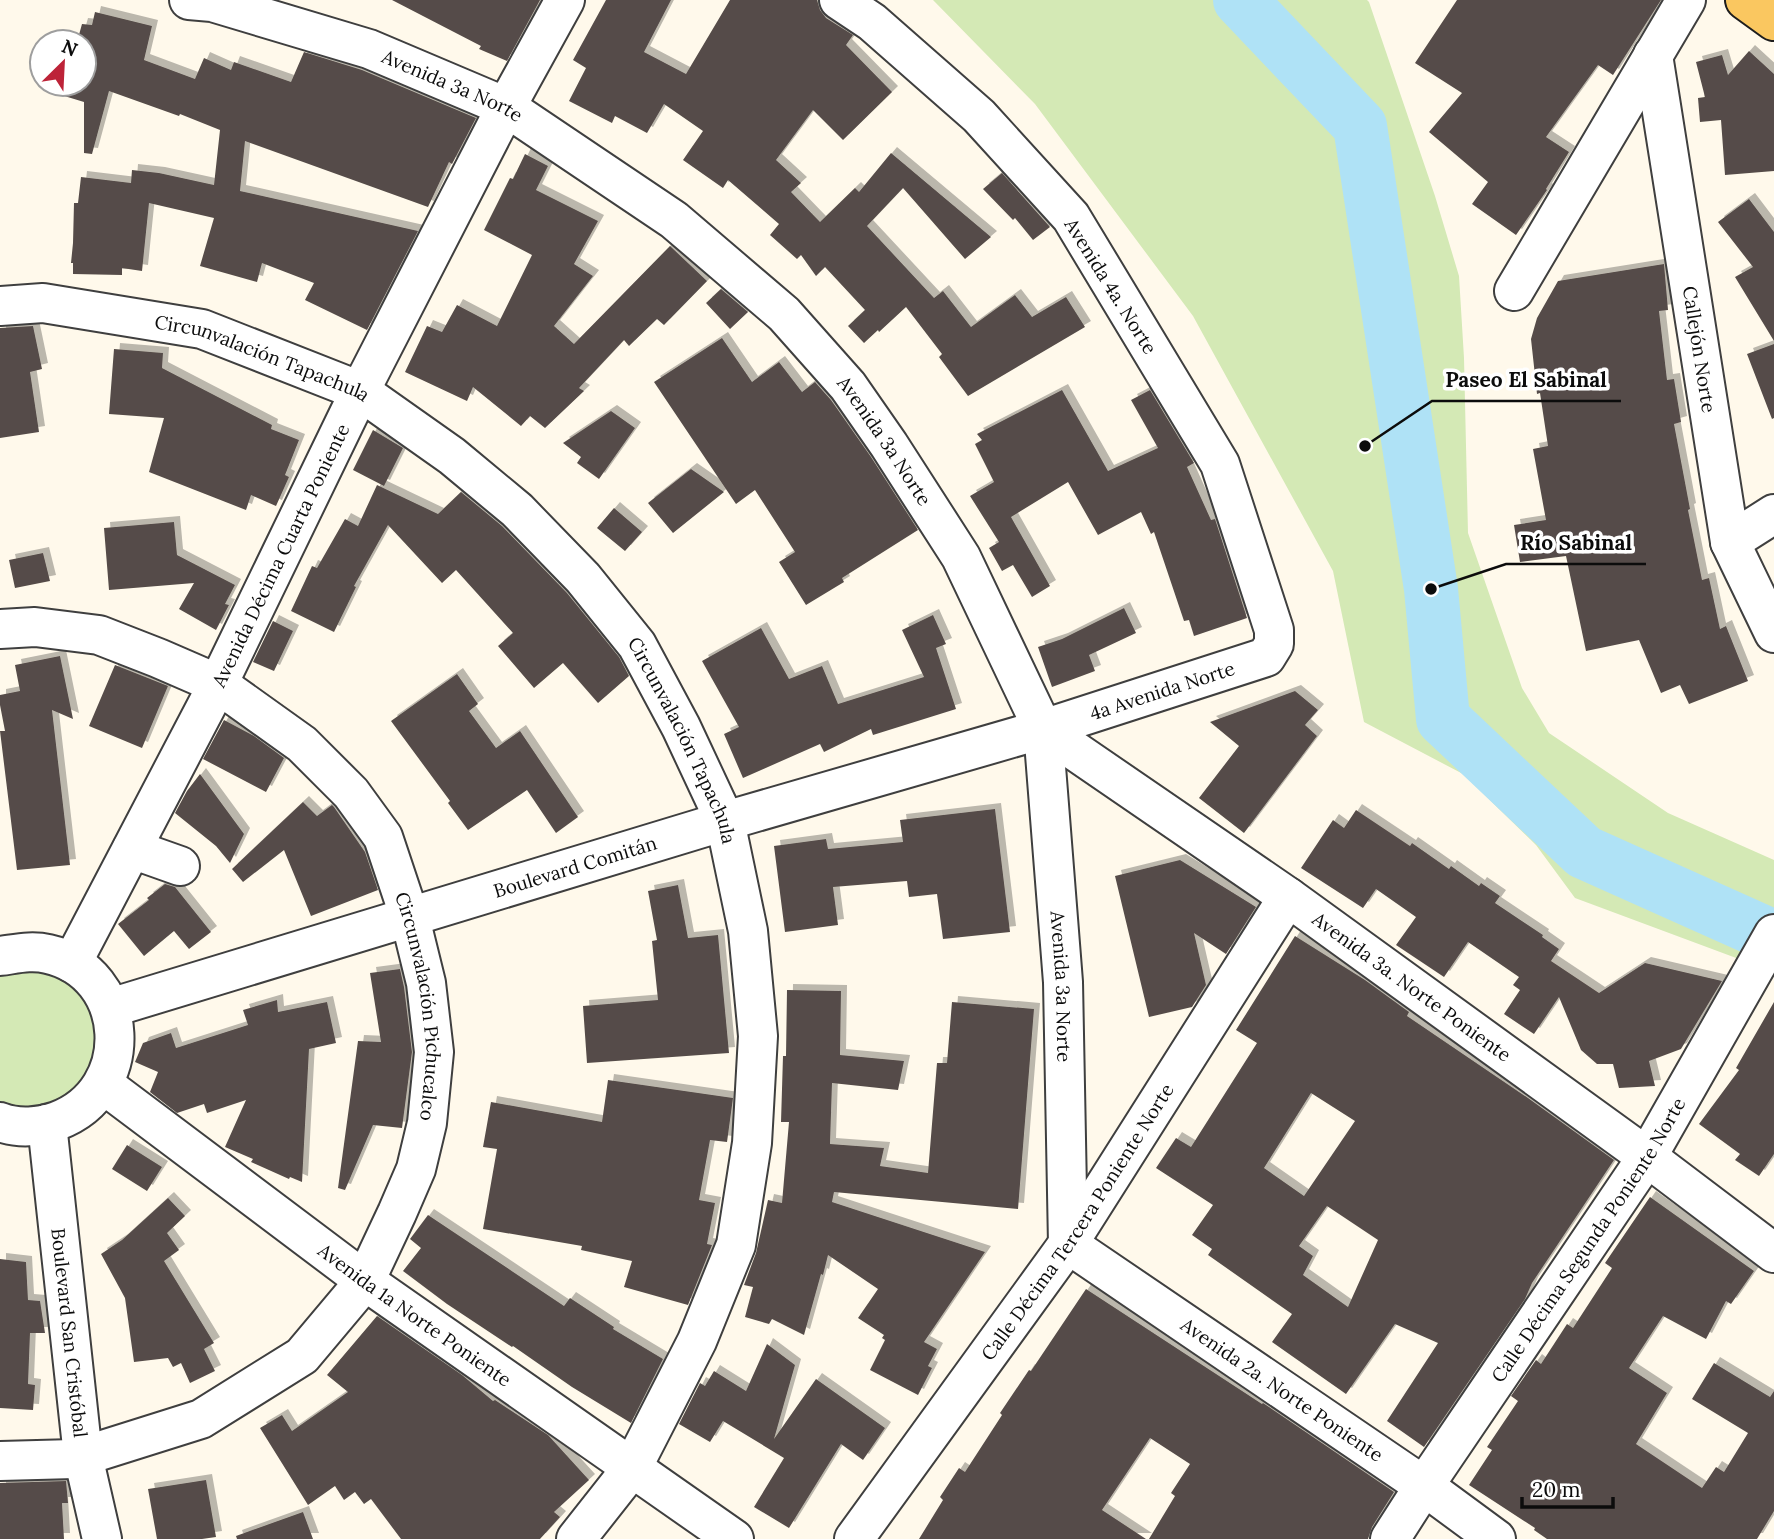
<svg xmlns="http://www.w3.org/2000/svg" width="1774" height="1539" viewBox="0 0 1774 1539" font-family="Lora,serif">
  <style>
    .green { fill: #d4e9b5 }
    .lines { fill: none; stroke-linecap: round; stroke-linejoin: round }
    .river { stroke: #afe2f6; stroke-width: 54 }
    .building { fill: #554c48; fill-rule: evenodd; filter: url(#shadow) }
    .minor-casing { stroke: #3f3f3f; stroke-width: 42 }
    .major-casing { stroke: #1d1d1d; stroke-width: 42 }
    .minor { stroke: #fff; stroke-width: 38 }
    .major { stroke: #fac760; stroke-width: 38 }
    .labels { text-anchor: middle; stroke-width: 7; stroke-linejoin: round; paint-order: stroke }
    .street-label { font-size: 19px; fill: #0c0c0c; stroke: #fff }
    .leader { fill: none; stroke: #0c0c0c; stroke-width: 2.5 }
    .callout-dot { fill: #0c0c0c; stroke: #fff; stroke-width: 2.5 }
    .callout-label { font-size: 21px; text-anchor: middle; font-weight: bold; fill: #0c0c0c; stroke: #fff; stroke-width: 7; stroke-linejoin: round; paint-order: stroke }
  </style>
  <defs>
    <filter id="shadow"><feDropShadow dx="6" dy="-6" stdDeviation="0" flood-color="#0004"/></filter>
  </defs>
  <rect width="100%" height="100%" fill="#fff9eb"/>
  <path class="green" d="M933,0H1367L1369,2L1435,196L1459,276L1464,358L1468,533L1522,688L1549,733L1668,813L1774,860V974L1755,965L1575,898L1536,845L1463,774L1364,722L1333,571L1193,316L1035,104Z
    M28,965L79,988L97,1022L96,1060L76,1092L43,1110L0,1107V970Z"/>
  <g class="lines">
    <path class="river" d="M1240,0L1360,126L1431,589L1443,719L1584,852L1774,937"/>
  </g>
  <path class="building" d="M392,0H540L507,61L479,49L481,46Z
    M606,0H671L644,52L686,74L730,0H817L820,10L826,18L853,35L846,45L892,92L843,140L813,110L776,160L801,183L791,192L820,222L855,188L859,192L891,153L991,237L965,259L903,188L867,226L934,298L943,291L971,327L1015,295L1032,317L1066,297L1085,327L968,396L939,357L942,354L906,307L879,332L878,330L864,343L848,326L865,310L825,267L816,276L801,255L797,259L770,235L779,224L728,180L723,188L683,160L703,131L664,104L647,133L615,116L612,123L569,101L586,68L573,60Z
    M1457,0H1661L1613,75L1598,65L1546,137L1569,152L1546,189L1547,190L1516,235L1472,204L1488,182L1429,132L1462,93L1415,63Z
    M95,12L152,26L144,60L195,79L204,58L231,70L234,62L291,82L304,52L362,70L476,118L452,164L449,162L428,207L245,141L240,191L418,231L367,330L305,300L314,283L262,263L257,282L200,266L214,218L149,203L142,271L122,268V275L73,274V263H71L73,243L74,203H78L81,177L131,183L132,170L159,173L214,185L220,130L180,114L179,116L109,91L92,154L84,153V102L61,95L64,84H84V42H77L82,24L92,25Z
    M1749,51L1774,74V171L1725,175L1721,120L1700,122L1698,98L1705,97L1696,62L1722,55L1728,75Z
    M525,154L548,166L536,190L598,221L574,264L593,276L554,326L574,344L670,246L707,281L664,325L657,319L629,346L624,340L579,388L584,391L545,428L530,416L521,426L473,387L467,401L405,372L427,326L442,332L457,305L497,326L532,255L484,230L510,178L513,179Z
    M1002,173L1050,227L1033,240L1015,218L1013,220L983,189Z
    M1749,199L1774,232V341L1735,277L1753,267L1718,222Z
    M1664,264L1668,310L1659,311L1667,380L1674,379L1681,422L1674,424L1690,509L1688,510L1702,580L1709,578L1720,629L1726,626L1748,681L1689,704L1680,685L1661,693L1639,640L1586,651L1566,556L1520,562L1514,525L1546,520L1533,449L1548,446L1540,393L1537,394L1531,339L1537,318L1558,281Z
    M721,289L748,312L730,329L706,303Z
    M33,326L42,369L30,372L39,432L0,438V328Z
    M722,338L752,382L779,362L802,392L815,382L831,400L871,457L918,530L842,578L844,582L806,605L779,562L795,552L755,490L736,504L654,382Z
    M1774,344V418L1772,419L1747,354Z
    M114,349L163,353L162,368L272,425L271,429L299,440L285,475L289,477L276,506L251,495L246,510L149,472L164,418L109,414Z
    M1062,390L1108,471L1158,448L1131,400L1150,390L1194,463L1187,467L1211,520L1215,519L1247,618L1194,636L1189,620L1184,621L1154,532L1151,534L1141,512L1098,535L1068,482L1011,517L1050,586L1032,597L1013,565L1002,571L989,548L999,542L970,496L994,482L975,444L982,440L977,434Z
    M611,411L635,428L599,479L577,463L581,457L563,443Z
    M373,430L403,448L384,486L353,470Z
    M691,469L724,492L673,533L648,503Z
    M377,485L438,514L461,492L502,526L567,593L619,657L629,676L598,703L563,663L534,688L498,646L513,633L456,570L442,583L388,525L354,586L356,587L334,632L291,611L312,566L317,568L345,519L358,526Z
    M614,508L642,532L625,551L597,528Z
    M174,522L177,555L235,585L225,604L229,605L216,630L179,609L194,583L109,590L104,528Z
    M43,553L50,581L15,588L9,560Z
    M1124,608L1136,633L1089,655L1095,671L1052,687L1038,647L1062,639Z
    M933,615L946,644L936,648L956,709L873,735L871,729L824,752L820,744L743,778L724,734L739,727L702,661L761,628L789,679L822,666L838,704L924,677L902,630Z
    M273,621L293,631L274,671L253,662Z
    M60,656L73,719L52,710L70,865L17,870L0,731H5L0,705V695L20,691L15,665Z
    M115,665L168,686L142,748L89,726Z
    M457,674L478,704L469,711L496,748L520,731L578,817L556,833L527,790L468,830L448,803L450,801L391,721Z
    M1295,691L1318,710L1305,725L1317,736L1244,833L1199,798L1239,746L1210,722Z
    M224,720L254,736L284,758L266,792L203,759Z
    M200,774L244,834L230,863L216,846L175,813L187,791Z
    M303,802L317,816L332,805L334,807L365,852L378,890L311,916L284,850L243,882L232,869Z
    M995,809L1010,932L943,939L937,894L909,897L907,881L833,887L838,925L785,932L774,846L826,839L828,849L903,842L900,820Z
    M1356,810L1410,846L1412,843L1449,869L1451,866L1479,886L1481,883L1500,896L1495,903L1543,935L1542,937L1559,949L1551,961L1599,993L1645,963L1722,981L1681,1049L1649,1061L1655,1086L1619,1088L1613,1064H1597L1581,1050L1559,997L1534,1034L1504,1014L1520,990L1513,985L1519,977L1468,942L1444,977L1396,945L1416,917L1376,889L1363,908L1301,868L1333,820L1344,828Z
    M1180,860L1256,907L1226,954L1194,933L1206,985L1192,1007L1149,1017L1115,876Z
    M165,884L175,887L211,932L189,949L174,931L144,956L118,924L149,900L147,898Z
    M678,885L688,938L718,935L729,1053L587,1063L583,1006L658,1000L652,941L657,940L648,891Z
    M1295,936L1365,980L1409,1012L1407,1016L1528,1098L1614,1160L1532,1283L1525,1299L1424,1447L1387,1421L1438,1343L1395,1324L1346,1394L1272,1342L1292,1314L1208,1255L1212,1249L1192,1235L1213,1205L1156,1168L1176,1138L1191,1147L1257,1043L1236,1030ZM1311,1093L1355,1121L1304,1196L1264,1168ZM1327,1206L1378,1240L1348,1307L1303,1275L1313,1256L1299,1246Z
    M400,969L404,987L412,1052L402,1128L373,1125L345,1190L338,1188L358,1041L381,1042L370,973Z
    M787,990L841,991L840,1055L904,1061L898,1090L832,1083L830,1144L884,1148L880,1166L928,1173L937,1063H947L952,1002L1034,1009L1018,1209L834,1192L832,1202L985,1252L924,1342L937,1349L928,1366L932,1368L918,1395L870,1370L885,1340L882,1338L884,1335L858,1318L878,1289L828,1255L823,1275L821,1274L804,1335L772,1319L769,1324L745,1317L753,1287L744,1285L756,1253L768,1200L782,1203L789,1122H781L783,1056H786Z
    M277,1000L278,1012L327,1002L336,1043L309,1049L302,1182L290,1177L289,1179L251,1162L253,1159L225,1147L246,1100L207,1113L204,1104L177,1113L150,1092L158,1072L135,1062L143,1043L171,1033L176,1048L248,1025L243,1010Z
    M1774,1002V1154L1759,1176L1735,1160L1740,1154L1699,1124L1739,1070L1736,1068Z
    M608,1080L733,1098L727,1142L710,1140L699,1200L715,1203L707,1244L712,1245L688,1305L624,1287L632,1261L581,1250L582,1246L483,1229L497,1149L483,1147L491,1102L602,1122Z
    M127,1145L162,1167L147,1191L112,1169Z
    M1650,1197L1754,1271L1731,1304L1726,1301L1706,1339L1663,1316L1629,1368L1667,1393L1636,1444L1702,1488L1716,1467L1724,1472L1748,1433L1692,1399L1714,1363L1770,1397L1774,1391V1511L1757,1539H1547L1534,1530L1535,1528L1469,1485L1492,1450L1487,1447L1518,1401L1511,1396L1536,1360L1541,1364L1567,1324L1573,1328L1612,1268L1605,1263Z
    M168,1198L185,1216L167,1233L179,1250L164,1261L214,1343L204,1349L215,1371L190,1383L181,1363L173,1367L168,1358L134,1362L125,1298L101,1254L122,1240Z
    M428,1215L564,1306L570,1298L614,1327L613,1329L663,1359L631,1423L572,1387L513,1346L512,1347L447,1304L403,1271L421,1248L410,1239Z
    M0,1259L26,1262L28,1300L40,1301L45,1333H30L28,1384L35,1385L33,1410L0,1408Z
    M1086,1289L1262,1404L1263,1403L1394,1492L1372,1527L1368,1539H1149L1175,1496L1171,1493L1190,1464L1150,1438L1102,1510L1146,1539H919L943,1500L940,1497L959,1468L965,1472L1002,1415L1000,1413L1029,1370L1031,1371Z
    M377,1316L462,1375L493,1401L495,1400L548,1435L589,1480L554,1512L560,1517L540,1539H401L371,1499L364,1504L355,1492L344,1500L335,1486L308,1505L260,1428L282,1415L292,1431L348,1392L327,1375Z
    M767,1344L795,1365L774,1439L816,1379L885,1428L863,1460L841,1444L789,1528L754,1507L784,1458L723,1421L710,1442L679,1424L700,1383L705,1386L714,1371L746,1391Z
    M206,1480L216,1537L202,1539H157L148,1489Z
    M66,1481L68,1503H62L64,1539H0V1483Z
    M303,1512L313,1539H237L236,1536Z"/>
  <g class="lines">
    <g class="minor-casing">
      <g id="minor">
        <path id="s1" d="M189,0L212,2L369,49L506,107L674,220L784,314L848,386L889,445L961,557L1043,729L1063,982L1068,1244"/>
        <path id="s2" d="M1653,55L1730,542L1774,633"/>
        <path d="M1514,291L1686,0"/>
        <path id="s3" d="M0,306L43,303L202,329L360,391L452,456L517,510L583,578L637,645L681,727L725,821L748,931L758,1036L752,1143L736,1245L697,1341L632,1468L576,1539"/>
        <path d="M1730,542L1774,514"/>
        <path id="s4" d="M0,629L35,627L99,635L158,658L218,684L302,744L351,793L383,837L410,918L426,983L434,1052L427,1123L416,1169L397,1213L365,1281L302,1356L201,1419L74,1459L0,1461"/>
        <path id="s5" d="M1043,729L1288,897L1647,1157L1774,1253"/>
        <path d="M132,849L180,866"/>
        <path d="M0,956C16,954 31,950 48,954C132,973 138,1091 57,1121C40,1127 18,1129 0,1122"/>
        <path id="s6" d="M72,963L218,684L360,391L506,107L565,0"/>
        <path id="s7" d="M110,1008L725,821L1043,729L1266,657L1274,644V630L1220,464L1071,217L979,116L872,22L839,0"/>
        <path id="s8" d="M103,1084L365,1281L734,1539"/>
        <path id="s9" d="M47,1124L83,1456L102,1539"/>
        <path id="s10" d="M1068,1244L1424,1486L1496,1539"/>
        <path id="s11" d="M854,1539L1068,1244L1288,897"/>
        <path id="s12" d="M1390,1539L1424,1486L1647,1157L1774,934"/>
      </g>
    </g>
    <g class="major-casing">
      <path id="major" d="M1745,0L1774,21"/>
    </g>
    <use href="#minor" class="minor"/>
    <use href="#major" class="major"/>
  </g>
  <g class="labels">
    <g class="street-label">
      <text dy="7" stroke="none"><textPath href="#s1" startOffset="278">Avenida 3a Norte</textPath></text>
      <text transform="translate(1111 286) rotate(58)" y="7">Avenida 4a. Norte</text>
      <text dy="7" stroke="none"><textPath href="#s2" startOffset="298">Callejón Norte</textPath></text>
      <text dy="7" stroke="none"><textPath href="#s3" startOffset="270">Circunvalación Tapachula</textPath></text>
      <text dy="7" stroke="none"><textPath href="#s1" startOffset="845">Avenida 3a Norte</textPath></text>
      <text dy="7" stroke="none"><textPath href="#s6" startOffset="458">Avenida Décima Cuarta Poniente</textPath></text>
      <text dy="7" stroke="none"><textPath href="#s7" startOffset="1099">4a Avenida Norte</textPath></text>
      <text dy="7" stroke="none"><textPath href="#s3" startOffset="858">Circunvalación Tapachula</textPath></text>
      <text dy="7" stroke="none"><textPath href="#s7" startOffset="486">Boulevard Comitán</textPath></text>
      <text dy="7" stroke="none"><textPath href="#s5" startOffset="450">Avenida 3a. Norte Poniente</textPath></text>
      <text dy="7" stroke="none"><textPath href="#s1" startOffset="1433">Avenida 3a Norte</textPath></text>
      <text dy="7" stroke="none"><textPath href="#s4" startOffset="630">Circunvalación Pichucalco</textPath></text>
      <text dy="7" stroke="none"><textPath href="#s11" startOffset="388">Calle Décima Tercera Poniente Norte</textPath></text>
      <text dy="7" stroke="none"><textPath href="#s12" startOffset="359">Calle Décima Segunda Poniente Norte</textPath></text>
      <text dy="7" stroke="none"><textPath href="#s8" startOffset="388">Avenida 1a Norte Poniente</textPath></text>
      <text dy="7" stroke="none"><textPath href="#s9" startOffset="210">Boulevard San Cristóbal</textPath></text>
      <text dy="7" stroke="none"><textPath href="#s10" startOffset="259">Avenida 2a. Norte Poniente</textPath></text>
    </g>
  </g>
  <path class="leader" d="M1365 446L1432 401H1621M1431 589L1506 564H1646"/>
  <g class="callout-dot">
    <circle cx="1365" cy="446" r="7"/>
    <circle cx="1431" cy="589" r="7"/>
  </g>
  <g class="callout-label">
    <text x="1526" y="387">Paseo El Sabinal</text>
    <text x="1576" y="550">Río Sabinal</text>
  </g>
  <g transform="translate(63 63) rotate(24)"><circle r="33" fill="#ffffff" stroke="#9e9e9e" stroke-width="2"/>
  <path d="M0-5L12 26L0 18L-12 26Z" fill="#bd2338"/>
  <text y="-10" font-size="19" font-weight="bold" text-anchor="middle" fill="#0c0c0c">N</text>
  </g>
  <path d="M1522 1497v10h91v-10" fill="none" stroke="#0c0c0c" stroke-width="3.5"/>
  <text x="1532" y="1497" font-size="21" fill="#0c0c0c" stroke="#ffffff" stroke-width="5" paint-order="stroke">20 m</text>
</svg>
